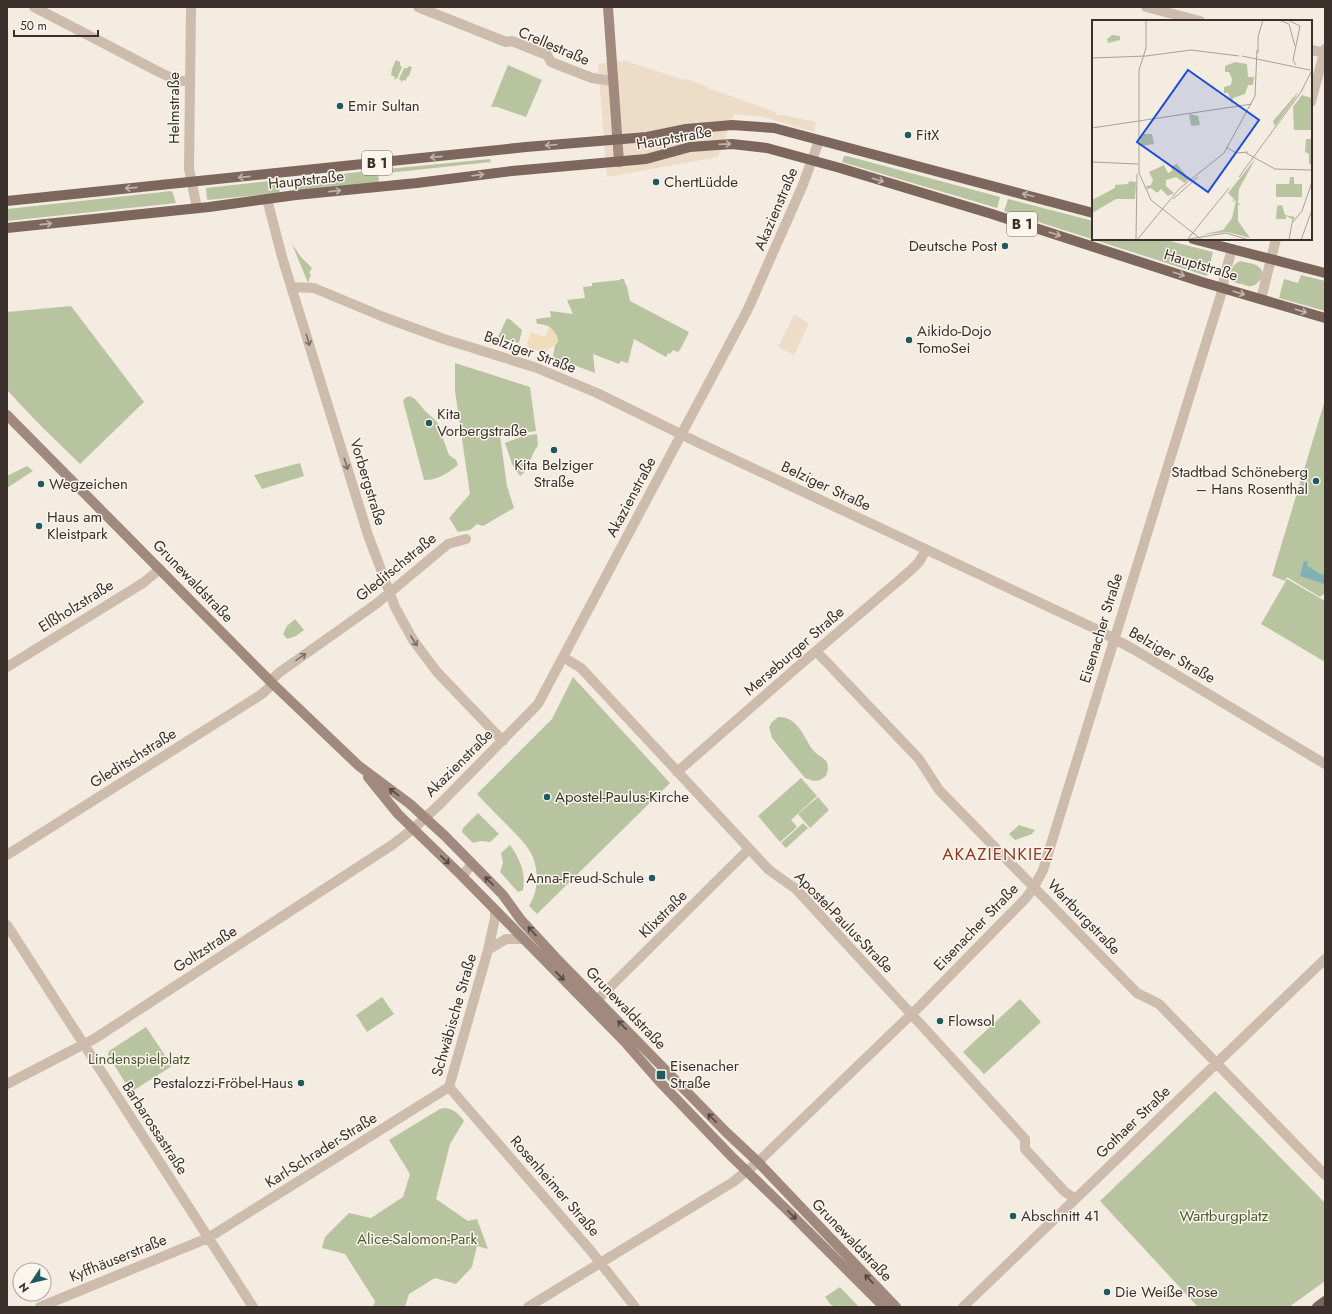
<svg xmlns="http://www.w3.org/2000/svg" width="1332" height="1314" viewBox="0 0 1332 1314" font-family="Jost,sans-serif">
  <style>
    .green { fill: #b8c4a0 }
    .sand { fill: #efdcb8 }
    .plaza { fill: #ecdcc8 }
    .water { fill: #7fb0b2 }
    .lines { fill: none; stroke-linecap: round; stroke-linejoin: round }
    .minor { stroke: #cdbbac; stroke-width: 10 }
    .secondary { stroke: #a18a7d; stroke-width: 10 }
    .primary { stroke: #7d675c; stroke-width: 10 }
    .oneway { stroke: #c2b5ac }
    .oneway2 { stroke: #7d6f65 }
    .oneway3 { stroke: #544640 }
    .poi-dot { fill: #1f5a5e; stroke: #fbf5ee; stroke-width: 1.5 }
    .labels { text-anchor: middle; stroke-width: 3; stroke-linejoin: round; paint-order: stroke }
    .shield { fill: #fbf5ee; stroke: #756b66; stroke-width: 1 }
    .shield-label { font-size: 14px; font-weight: bold; fill: #3b302b }
    .street-label { font-size: 15px; fill: #3b302b; stroke: #fbf5ee }
    .poi-label { font-size: 15px; fill: #3b302b; stroke: #fbf5ee; text-anchor: start }
    .park-label { font-size: 15px; fill: #4a5a2e; stroke: #fbf5ee }
    .quarter-label { font-size: 17px; letter-spacing: 1px; fill: #8c3b22; stroke: #fbf5ee }
    .inset-road { fill: none; stroke: #aaa098; stroke-width: 1 }
    .view { fill: #1d4ed8; fill-opacity: 0.15; stroke: #1d4ed8; stroke-width: 2 }
    .inset-edge { fill: none; stroke: #3b302b; stroke-width: 2 }
  </style>
  <rect width="100%" height="100%" fill="#f4ebe1"/>
  <path class="green" d="M396,60L400,62V65L402,67L397,79L396,78L395,80L394,79L395,77L391,75L392,69Z
    M508,65L542,80L526,117L497,107H491Z
    M409,66L412,67L409,76H408L405,81L403,80L402,82H401V80L399,79L404,68H407Z
    M844,156H847L1000,197L997,208L842,162Z
    M490,159L491,162L387,173V169Z
    M378,170L379,182L295,191L294,179Z
    M278,180L280,193L208,200L207,199L206,188Z
    M172,191L176,203L7,221V209Z
    M1008,199L1093,221V239H1162L1213,252L1207,276L1004,211Z
    M292,244L301,257L312,268L309,273L311,274L308,283Z
    M1241,261C1246,263 1255,263 1259,267C1267,273 1259,285 1251,286C1248,287 1245,285 1242,284C1239,284 1236,283 1233,281C1227,274 1233,263 1241,261Z
    M1301,275L1325,281V311L1279,298L1284,279L1298,283Z
    M620,279H624L626,286H627L630,301L689,332L681,348L678,352L673,350L670,354L668,353L666,357L634,339L628,363L621,361L619,364L593,354L595,373L553,357L555,345L558,342C554,330 551,324 537,324L536,319L551,317L550,311L573,314L567,300L585,298L583,287L592,286V283L620,280Z
    M71,306L144,402L80,464L37,422L7,390V312Z
    M507,318L512,321L522,330L519,343L498,337Z
    M455,363L530,387L536,431L500,436L507,486L514,508L483,526L477,524L470,530L458,532L449,518L470,494L455,391Z
    M410,396L415,399L425,411L437,422L449,455L456,460L458,465C446,474 438,480 424,480L403,401L405,398Z
    M1325,400V595L1324,594L1320,597L1287,577L1285,581L1272,576Z
    M537,434L538,446C536,448 534,451 533,454C529,462 528,471 520,476L512,464L505,443L523,436Z
    M300,463L304,476L262,489L254,475Z
    M27,466L33,471L7,488V476Z
    M1287,579L1325,601V662L1261,624Z
    M295,619L304,630L296,636L287,639L283,634L287,626Z
    M573,677L670,783L537,914L529,906C539,890 539,869 531,853C525,843 517,835 509,827C498,816 487,805 477,794L552,719Z
    M778,717C792,716 800,728 806,739C808,742 810,747 813,750C817,755 823,757 827,762L828,769L826,776L820,780L814,781L805,778L772,738L769,727L772,722Z
    M801,778L817,796L791,820L781,808L797,827L780,842L758,816Z
    M818,797L829,810L810,828L798,814Z
    M478,813L499,834L490,842L481,841L473,843L462,832L463,828Z
    M803,823L808,828L786,848L781,843Z
    M1019,825L1035,830L1032,834L1015,840L1009,834Z
    M510,845C520,859 526,873 523,890L518,892L500,872L503,863L501,853Z
    M382,997L394,1014L367,1032L356,1015Z
    M1020,999L1041,1022L984,1074L963,1052Z
    M146,1027L172,1066L131,1092L108,1055L109,1051Z
    M1215,1091L1325,1203V1281L1289,1307H1198L1100,1201Z
    M445,1108C454,1109 459,1114 464,1121L450,1144L436,1199L468,1221L477,1219L488,1249L477,1246L472,1267L456,1284L435,1278L409,1294L405,1307H373L375,1301L345,1254L322,1248L325,1237L349,1213L371,1218L403,1197L410,1174L389,1140L440,1109Z
    M840,1287L859,1307H834L832,1305H831L825,1297Z"/>
  <path class="sand" d="M549,327C555,331 558,335 558,342C555,346 550,347 547,351L542,350L541,352L530,348L527,343L531,332L545,337Z"/>
  <path class="plaza" d="M623,60L681,79V80L682,81L683,78L708,87V89L714,90L775,112L778,115H783L816,122L814,132L764,117L734,114L718,157L607,177L598,64L617,61L623,63Z
    M794,315L809,323L794,355L778,347Z"/>
  <path class="water" d="M1304,561L1308,562L1307,566L1322,575L1325,572V584L1300,576Z"/>
  <g class="lines">
    <path class="minor" d="M34,7L159,72L178,81H189
      M191,7L189,169L197,208
      M418,7L506,42L512,41L547,55L551,62L592,78L613,81
      M1146,7L1200,21
      M1311,50L1325,53
      M1311,102L1325,49
      M267,199L282,257L368,535L395,607L413,640L437,672L503,741
      M292,287L314,288L386,318L444,339L537,368L597,393L699,443L1096,629L1135,650L1325,764
      M1261,299L1276,239
      M816,651L919,759L939,790L1137,993L1159,1004L1325,1175
      M563,657L581,668L769,870L796,889L925,1029L1025,1139V1149L1064,1191L1075,1199
      M7,667L143,583L160,569
      M270,681L280,672L376,604L448,544L466,539
      M677,772L802,663L911,570L919,562L926,550
      M7,855L262,694L273,684
      M462,876L472,864
      M7,925L253,1307
      M488,950L506,939H524
      M597,1000L749,849
      M7,1084L94,1039L392,845L413,829L440,804L538,704L748,309L802,187L819,141
      M449,1087L591,1251L635,1307
      M449,1087L488,950L495,918V910
      M40,1307L208,1238L449,1087
      M528,1307L733,1182L758,1162L921,1005L1026,898L1034,887L1043,870L1223,288L1224,277L1232,249
      M963,1307L1325,959"/>
    <path class="secondary" d="M608,7L619,162
      M7,415L273,684L359,766L410,804L445,836L503,895L521,920L556,958L726,1132L758,1162L896,1307
      M368,777L398,814L462,876L624,1041L659,1081L732,1157L786,1209L884,1307"/>
    <path class="primary" d="M7,201L526,147L647,137L686,129L732,125L774,128L1093,213
      M7,228L209,207L296,195L417,183L512,171L646,159L690,147L732,144L767,148L840,168L992,214L1202,282L1325,318
      M1193,239L1325,273
      M1317,1307L1325,1301"/>
  </g>
  <defs><path id="oneway-shaft" d="M-6 0H5M1.5-3L5.5 0L1.5 3" fill="none" stroke-width="1.6" stroke-linecap="round" stroke-linejoin="round"/></defs>
  <g class="oneway">
    <use href="#oneway-shaft" transform="translate(725 144) rotate(-2)"/>
    <use href="#oneway-shaft" transform="translate(551 145) rotate(175)"/>
    <use href="#oneway-shaft" transform="translate(436 157) rotate(174)"/>
    <use href="#oneway-shaft" transform="translate(478 175) rotate(-7)"/>
    <use href="#oneway-shaft" transform="translate(244 177) rotate(174)"/>
    <use href="#oneway-shaft" transform="translate(878 180) rotate(17)"/>
    <use href="#oneway-shaft" transform="translate(131 188) rotate(174)"/>
    <use href="#oneway-shaft" transform="translate(335 191) rotate(-6)"/>
    <use href="#oneway-shaft" transform="translate(1028 195) rotate(-165)"/>
    <use href="#oneway-shaft" transform="translate(46 224) rotate(-6)"/>
    <use href="#oneway-shaft" transform="translate(1055 234) rotate(18)"/>
    <use href="#oneway-shaft" transform="translate(1179 274) rotate(18)"/>
    <use href="#oneway-shaft" transform="translate(1239 293) rotate(16)"/>
    <use href="#oneway-shaft" transform="translate(1301 311) rotate(16)"/>
  </g>
  <g class="oneway2">
    <use href="#oneway-shaft" transform="translate(308 340) rotate(73)"/>
    <use href="#oneway-shaft" transform="translate(346 464) rotate(73)"/>
    <use href="#oneway-shaft" transform="translate(414 641) rotate(57)"/>
    <use href="#oneway-shaft" transform="translate(301 657) rotate(-35)"/>
  </g>
  <g class="oneway3">
    <use href="#oneway-shaft" transform="translate(394 792) rotate(-143)"/>
    <use href="#oneway-shaft" transform="translate(445 860) rotate(44)"/>
    <use href="#oneway-shaft" transform="translate(489 881) rotate(-134)"/>
    <use href="#oneway-shaft" transform="translate(532 931) rotate(-132)"/>
    <use href="#oneway-shaft" transform="translate(560 976) rotate(46)"/>
    <use href="#oneway-shaft" transform="translate(622 1025) rotate(-134)"/>
    <use href="#oneway-shaft" transform="translate(712 1118) rotate(-135)"/>
    <use href="#oneway-shaft" transform="translate(792 1215) rotate(45)"/>
    <use href="#oneway-shaft" transform="translate(869 1279) rotate(-134)"/>
  </g>
  <g class="poi-dot">
    <circle cx="340" cy="106" r="4"/>
    <circle cx="908" cy="135" r="4"/>
    <circle cx="656" cy="182" r="4"/>
    <circle cx="1005" cy="246" r="4"/>
    <circle cx="909" cy="340" r="4"/>
    <circle cx="429" cy="423" r="4"/>
    <circle cx="554" cy="450" r="4"/>
    <circle cx="1316" cy="481" r="4"/>
    <circle cx="41" cy="484" r="4"/>
    <circle cx="39" cy="526" r="4"/>
    <circle cx="547" cy="797" r="4"/>
    <circle cx="652" cy="878" r="4"/>
    <circle cx="940" cy="1021" r="4"/>
    <rect x="656" y="1070" width="10" height="10" rx="2"/>
    <circle cx="301" cy="1083" r="4"/>
    <circle cx="1013" cy="1216" r="4"/>
    <circle cx="1107" cy="1292" r="4"/>
  </g>
  <g class="labels">
    <g class="shield">
      <rect x="362" y="151" width="30" height="24" rx="3"/>
      <rect x="1007" y="212" width="30" height="24" rx="3"/>
    </g>
    <g class="shield-label">
      <text x="377" y="168">B 1</text>
      <text x="1022" y="229">B 1</text>
    </g>
    <g class="street-label">
      <text transform="translate(554 46) rotate(23)" y="5">Crellestraße</text>
      <text transform="translate(174 108) rotate(-90)" y="5">Helmstraße</text>
      <text transform="translate(674 138) rotate(-10)" y="5">Hauptstraße</text>
      <text transform="translate(306 180) rotate(-6)" y="5">Hauptstraße</text>
      <text transform="translate(776 209) rotate(-67)" y="5">Akazienstraße</text>
      <text transform="translate(1201 265) rotate(17)" y="5">Hauptstraße</text>
      <text transform="translate(530 352) rotate(20)" y="5">Belziger Straße</text>
      <text transform="translate(368 482) rotate(73)" y="5">Vorbergstraße</text>
      <text transform="translate(826 486) rotate(25)" y="5">Belziger Straße</text>
      <text transform="translate(631 497) rotate(-62)" y="5">Akazienstraße</text>
      <text transform="translate(396 567) rotate(-39)" y="5">Gleditschstraße</text>
      <text transform="translate(193 581) rotate(46)" y="5">Grunewaldstraße</text>
      <text transform="translate(76 606) rotate(-32)" y="5">Elßholzstraße</text>
      <text transform="translate(1101 628) rotate(-73)" y="5">Eisenacher Straße</text>
      <text transform="translate(794 651) rotate(-41)" y="5">Merseburger Straße</text>
      <text transform="translate(1172 655) rotate(30)" y="5">Belziger Straße</text>
      <text transform="translate(133 758) rotate(-32)" y="5">Gleditschstraße</text>
      <text transform="translate(459 763) rotate(-45)" y="5">Akazienstraße</text>
      <text transform="translate(663 914) rotate(-45)" y="5">Klixstraße</text>
      <text transform="translate(1084 917) rotate(46)" y="5">Wartburgstraße</text>
      <text transform="translate(844 922) rotate(46)" y="5">Apostel-Paulus-Straße</text>
      <text transform="translate(976 927) rotate(-46)" y="5">Eisenacher Straße</text>
      <text transform="translate(205 949) rotate(-33)" y="5">Goltzstraße</text>
      <text transform="translate(626 1008) rotate(46)" y="5">Grunewaldstraße</text>
      <text transform="translate(454 1015) rotate(-74)" y="5">Schwäbische Straße</text>
      <text transform="translate(1133 1122) rotate(-44)" y="5">Gothaer Straße</text>
      <text transform="translate(155 1128) rotate(57)" y="5">Barbarossastraße</text>
      <text transform="translate(321 1150) rotate(-32)" y="5">Karl-Schrader-Straße</text>
      <text transform="translate(555 1186) rotate(49)" y="5">Rosenheimer Straße</text>
      <text transform="translate(852 1240) rotate(46)" y="5">Grunewaldstraße</text>
      <text transform="translate(118 1258) rotate(-22)" y="5">Kyffhäuserstraße</text>
    </g>
    <g class="poi-label">
      <text x="348" y="111">Emir Sultan</text>
      <text x="916" y="140">FitX</text>
      <text x="664" y="187">ChertLüdde</text>
      <text x="997" y="251" text-anchor="end">Deutsche Post</text>
      <text x="917" y="336">Aikido-Dojo<tspan x="917" dy="17">TomoSei</tspan></text>
      <text x="437" y="419">Kita<tspan x="437" dy="17">Vorbergstraße</tspan></text>
      <text x="554" y="470" text-anchor="middle">Kita Belziger<tspan x="554" dy="17">Straße</tspan></text>
      <text x="1308" y="477" text-anchor="end">Stadtbad Schöneberg<tspan x="1308" dy="17">– Hans Rosenthal</tspan></text>
      <text x="49" y="489">Wegzeichen</text>
      <text x="47" y="522">Haus am<tspan x="47" dy="17">Kleistpark</tspan></text>
      <text x="555" y="802">Apostel-Paulus-Kirche</text>
      <text x="644" y="883" text-anchor="end">Anna-Freud-Schule</text>
      <text x="948" y="1026">Flowsol</text>
      <text x="670" y="1071">Eisenacher<tspan x="670" dy="17">Straße</tspan></text>
      <text x="293" y="1088" text-anchor="end">Pestalozzi-Fröbel-Haus</text>
      <text x="1021" y="1221">Abschnitt 41</text>
      <text x="1115" y="1297">Die Weiße Rose</text>
    </g>
    <g class="park-label">
      <text x="139" y="1064">Lindenspielplatz</text>
      <text x="1224" y="1221">Wartburgplatz</text>
      <text x="417" y="1244">Alice-Salomon-Park</text>
    </g>
    <g class="quarter-label">
      <text x="998" y="860">AKAZIENKIEZ</text>
    </g>
  </g>
  <g transform="translate(1092 20)">
    <rect width="220" height="220" fill="#f4ebe1"/>
    <path d="M20,15L28,16V20L16,23L15,19ZM143,42L155,44L156,57H162L161,65H156L153,74L141,78L140,84L136,73H132V67L139,65L140,59L137,52H133V46ZM206,72L202,80L183,106L181,101ZM210,75L220,78V110H202L201,87ZM97,94L106,96L108,105L99,106ZM49,114H60L62,124L48,126ZM220,114V144H217V134L213,132L214,119H219ZM164,138L147,169L146,183L149,184L146,185V201L158,218L135,212L108,215L131,210L140,198L144,180L140,182L142,179L136,173ZM85,144L97,159L93,163L84,157L74,160V166L82,173L76,176L69,169L65,173L59,168L55,169L54,166L59,165L61,160L57,152L72,145L76,153L80,151L79,147ZM198,157H202V164H210V177H184V164H197ZM37,161L44,162L43,179H24L0,193V180L23,168V165L36,164ZM190,185L193,195L203,197L200,203V199L194,196V199H184L185,186Z" fill="#b8c4a0"/>
    <path class="inset-road" d="M54,0V28L47,50V153L59,180L110,220M187,0L197,4L203,26M196,0L208,6L201,40L204,45M166,33V17L171,0M150,36L218,50M0,38L54,36L99,30L147,36M0,108L160,84M134,127L144,133L156,132M154,133L183,149L220,150M0,142L46,144M147,157L209,72L220,50M81,179L106,157M44,219L45,154M97,219L134,213L157,220M45,220L87,169L132,133L163,76L165,30M95,220L137,168M197,220L200,203L210,191L220,162M209,220L220,190"/>
    <path class="view" d="M96,50L167,100L116,172L45,122Z"/>
    <rect width="220" height="220" class="inset-edge"/>
  </g>
  <rect width="1332" height="1314" fill="none" stroke="#3b302b" stroke-width="16"/>
  <g transform="translate(32 1282) rotate(235)"><circle r="19" fill="#fbf5ee" stroke="#aea6a0"/>
  <path d="M0-3L7 15L0 10L-7 15Z" fill="#1f5a5e"/>
  <text y="-6" font-size="11" font-weight="bold" text-anchor="middle" fill="#3b302b">N</text>
  </g>
  <path d="M14 30v6h84v-6" fill="none" stroke="#3b302b" stroke-width="2"/>
  <text x="20" y="30" font-size="12" fill="#3b302b" stroke="#fbf5ee" stroke-width="3" paint-order="stroke">50 m</text>
</svg>
